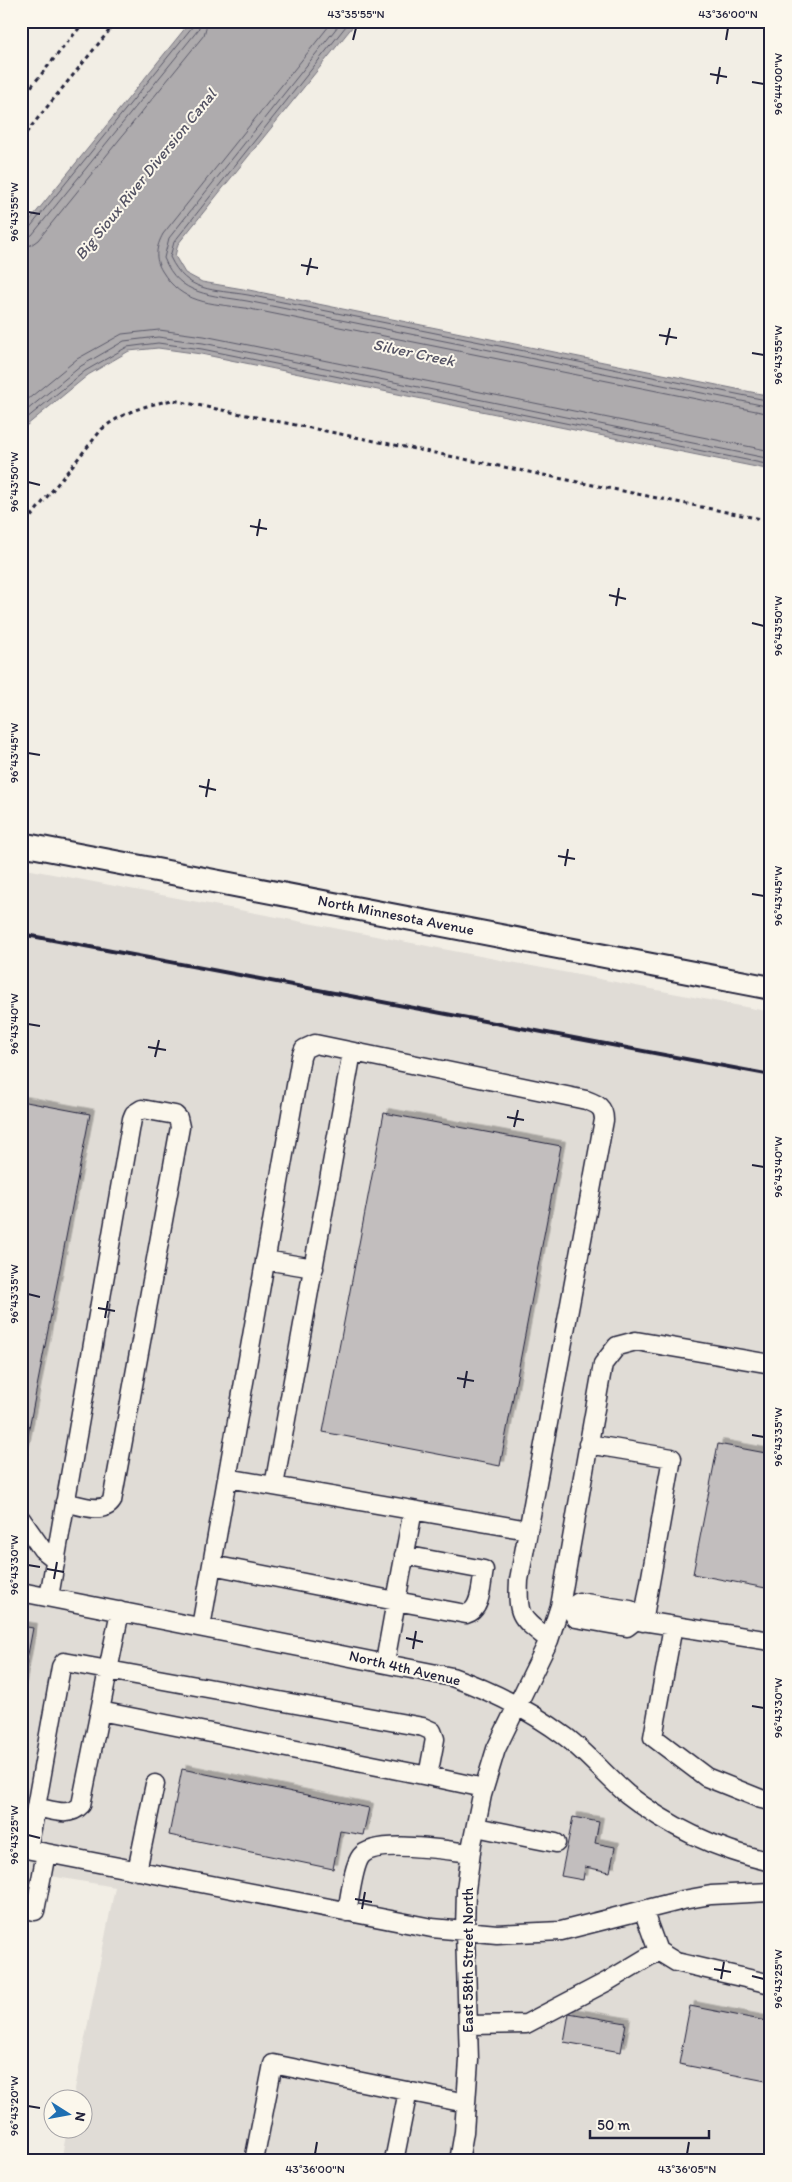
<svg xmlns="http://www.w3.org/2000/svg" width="792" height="2182" viewBox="0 0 792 2182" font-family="Itim,sans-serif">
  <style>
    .built { fill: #e0dcd6 }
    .water { fill: #aeabad; stroke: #76747f }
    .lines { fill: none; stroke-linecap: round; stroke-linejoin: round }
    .shore { stroke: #5a5969; stroke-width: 1 }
    .building { fill: #c2bebe; stroke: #22223b; filter: url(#shadow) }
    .minor-casing { stroke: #22223b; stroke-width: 21 }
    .major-casing { stroke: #22223b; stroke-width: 26 }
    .path { stroke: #22223b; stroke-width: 3; stroke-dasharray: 4 4; stroke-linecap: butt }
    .minor { stroke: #fbf7ec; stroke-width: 18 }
    .major { stroke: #fbf7ec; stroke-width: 22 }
    .rail { stroke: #22223b; stroke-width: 4 }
    .ticks { fill: none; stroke: #22223b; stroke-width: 2 }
    .labels { text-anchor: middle; stroke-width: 4; stroke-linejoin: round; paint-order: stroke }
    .street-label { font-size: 15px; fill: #22223b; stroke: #fbf7ec }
    .water-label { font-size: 16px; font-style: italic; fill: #535263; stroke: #fbf7ec }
    .neatline { fill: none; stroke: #22223b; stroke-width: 2 }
    .ticks-label { font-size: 12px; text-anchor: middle; fill: #22223b }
  </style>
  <defs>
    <filter id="shadow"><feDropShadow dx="4.5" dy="-4.5" stdDeviation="0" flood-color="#0004"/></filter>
  </defs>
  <rect width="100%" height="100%" fill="#f2eee5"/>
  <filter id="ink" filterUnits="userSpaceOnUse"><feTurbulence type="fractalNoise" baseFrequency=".02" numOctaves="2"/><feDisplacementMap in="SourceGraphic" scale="10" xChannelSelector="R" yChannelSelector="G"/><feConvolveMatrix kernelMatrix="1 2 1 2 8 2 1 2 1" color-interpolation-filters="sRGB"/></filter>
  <g filter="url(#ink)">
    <path class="built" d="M21,868L771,1012V2161H61L67,2130H82V2100L73,2099L115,1887L21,1871Z"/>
    <path class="water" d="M191,21H357L178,244L175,256L185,273L202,282L249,290L771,396V470L201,354L158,348L129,351L88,375L21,430V231Z"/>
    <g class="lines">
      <path class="shore" d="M333,21L163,234C156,247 154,258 162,271C182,304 210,303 245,308L771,414
        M342,21L169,238L164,258C179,296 212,295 247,301L771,407
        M350,21L174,242L170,257C187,293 213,289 248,295L771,401
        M21,234L27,231L193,26L194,21
        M21,240L32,235L198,30L201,21
        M21,247L31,245L38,240L204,35L208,21
        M21,405L77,359L122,334L159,330L204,336L771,451
        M21,415L81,366L124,341L158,337L203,343L771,459
        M21,423L85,371L127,347L158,343L202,349L771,465"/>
    </g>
    <path class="building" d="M21,1101L90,1114L23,1459H21Z
      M384,1113L561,1146L500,1466L323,1432Z
      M718,1444L771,1454V1589L693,1574Z
      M21,1626L33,1628L21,1691Z
      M182,1769L369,1808L363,1835L340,1831L333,1869L169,1835Z
      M573,1817L599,1822L595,1843L615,1847L610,1872L585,1867L583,1880L561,1876Z
      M690,2006L766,2021L768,2012H771V2082L679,2064Z
      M569,2013L626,2023L621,2052L564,2042Z"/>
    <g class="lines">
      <g class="minor-casing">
        <path id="minor" d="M265,1260L314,1268
          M588,1444L672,1458L643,1622
          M227,1478L528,1530
          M274,1486L352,1052
          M21,1519L42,1549L56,1560
          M404,1555L484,1570C481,1583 482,1610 466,1614L396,1601L413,1510
          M212,1565L396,1601L385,1662
          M21,1592L452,1677C492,1691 531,1711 566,1737C588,1754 606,1776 627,1794C669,1827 719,1850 771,1862
          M49,1597L132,1119L134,1114L142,1109L175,1115L178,1118L180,1127L112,1501C103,1515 79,1505 65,1502
          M560,1606L570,1608L579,1602L630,1610L636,1620
          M570,1608L576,1618L627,1627L636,1620L771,1641
          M673,1626L653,1737L706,1777L761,1799L771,1801
          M201,1627L301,1057L304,1049L315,1044L586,1100C597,1104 604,1107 604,1120L519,1580C517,1617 520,1617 549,1640
          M100,1711L428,1776
          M36,1807L61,1667L64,1662L423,1727L432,1731L435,1739L428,1776L484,1788
          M476,1827L556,1843
          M21,1848L432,1928L497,1934L561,1931L683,1900L711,1895L771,1892
          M28,1849L36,1807C52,1810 69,1818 81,1805L120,1611
          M137,1871L155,1784
          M21,1908L35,1911L46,1853
          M643,1910L658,1951L676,1962L771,1984
          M347,1912C350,1898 353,1866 361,1856C376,1838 449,1851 471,1853
          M468,2025L526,2024L608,1981L658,1951
          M254,2161L273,2064L466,2103
          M394,2161L408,2091
          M459,2161L464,2132L469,2060L465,1932L466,1890L472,1844L482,1795L496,1749L549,1640L560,1606L603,1364L617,1346L636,1341L771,1364"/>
      </g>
      <g class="major-casing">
        <path id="major" d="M21,844L771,988"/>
      </g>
      <path class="path" d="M21,99L85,21
        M21,139L117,21
        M21,529L102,429C125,411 144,406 172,400L771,521"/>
      <use href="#minor" class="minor"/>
      <use href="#major" class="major"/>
      <path class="rail" d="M21,934L771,1075"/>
    </g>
  </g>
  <path class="ticks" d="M353,40L356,28M726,40L728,28M710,74L727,77M752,82L764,84M717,84L720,67M28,212L40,214M301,265L318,268M307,275L311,258M659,335L677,338M666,345L670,328M752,353L764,355M28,482L40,485M250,526L267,529M257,536L260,519M609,595L626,599M616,606L619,588M752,623L764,626M28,753L40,755M199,786L216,790M206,797L209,779M558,856L575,859M565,866L568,849M752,894L764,896M28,1024L40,1026M148,1047L166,1050M155,1057L159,1040M507,1117L524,1120M514,1127L518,1110M752,1165L764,1167M28,1294L40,1297M98,1308L115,1311M105,1318L108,1301M457,1378L474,1381M464,1388L467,1371M752,1435L764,1437M28,1565L40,1567M47,1569L64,1572M54,1579L57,1562M406,1638L423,1642M413,1649L416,1631M752,1706L764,1708M28,1835L40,1838M355,1899L372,1902M362,1909L365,1892M714,1969L731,1972M752,1976L764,1979M721,1979L724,1962M28,2106L40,2108M315,2154L317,2142M687,2154L689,2142"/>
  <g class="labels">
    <g class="street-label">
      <text transform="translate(396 915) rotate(11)" y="5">North Minnesota Avenue</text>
      <text transform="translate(405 1668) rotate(13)" y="5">North 4th Avenue</text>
      <text transform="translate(468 1960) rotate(-90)" y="5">East 58th Street North</text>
    </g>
    <g class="water-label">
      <text transform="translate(145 174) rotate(-51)" y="6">Big Sioux River Diversion Canal</text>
      <text transform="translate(414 352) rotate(12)" y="6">Silver Creek</text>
    </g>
  </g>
  <rect width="792" height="2182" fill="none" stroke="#fbf7ec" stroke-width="55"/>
  <g transform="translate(68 2114) rotate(101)"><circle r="24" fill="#fbf7ec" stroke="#a4a2a5"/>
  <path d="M0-4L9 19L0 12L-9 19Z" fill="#1f6fb2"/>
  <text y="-8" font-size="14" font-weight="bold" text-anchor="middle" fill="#22223b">N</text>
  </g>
  <path d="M590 2130v8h119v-8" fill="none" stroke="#22223b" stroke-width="2.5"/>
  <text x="597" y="2130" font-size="15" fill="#22223b" stroke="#fbf7ec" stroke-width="4" paint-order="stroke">50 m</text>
  <rect x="28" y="28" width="736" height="2126" class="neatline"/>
  <g class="ticks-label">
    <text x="356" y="18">43°35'55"N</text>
    <text x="728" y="18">43°36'00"N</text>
    <text transform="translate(778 84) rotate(-90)" y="4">96°44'00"W</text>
    <text transform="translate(14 212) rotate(-90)" y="4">96°43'55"W</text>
    <text transform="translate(778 355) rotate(-90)" y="4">96°43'55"W</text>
    <text transform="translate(14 482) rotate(-90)" y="4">96°43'50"W</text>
    <text transform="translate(778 626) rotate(-90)" y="4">96°43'50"W</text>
    <text transform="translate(14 753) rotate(-90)" y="4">96°43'45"W</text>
    <text transform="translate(778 896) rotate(-90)" y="4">96°43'45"W</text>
    <text transform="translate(14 1024) rotate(-90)" y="4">96°43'40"W</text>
    <text transform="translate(778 1167) rotate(-90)" y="4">96°43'40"W</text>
    <text transform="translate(14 1294) rotate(-90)" y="4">96°43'35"W</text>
    <text transform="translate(778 1437) rotate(-90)" y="4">96°43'35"W</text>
    <text transform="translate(14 1565) rotate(-90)" y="4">96°43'30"W</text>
    <text transform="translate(778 1708) rotate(-90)" y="4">96°43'30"W</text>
    <text transform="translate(14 1835) rotate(-90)" y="4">96°43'25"W</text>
    <text transform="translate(778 1979) rotate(-90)" y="4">96°43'25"W</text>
    <text transform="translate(14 2106) rotate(-90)" y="4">96°43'20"W</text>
    <text x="315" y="2173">43°36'00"N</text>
    <text x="687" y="2173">43°36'05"N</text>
  </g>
</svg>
